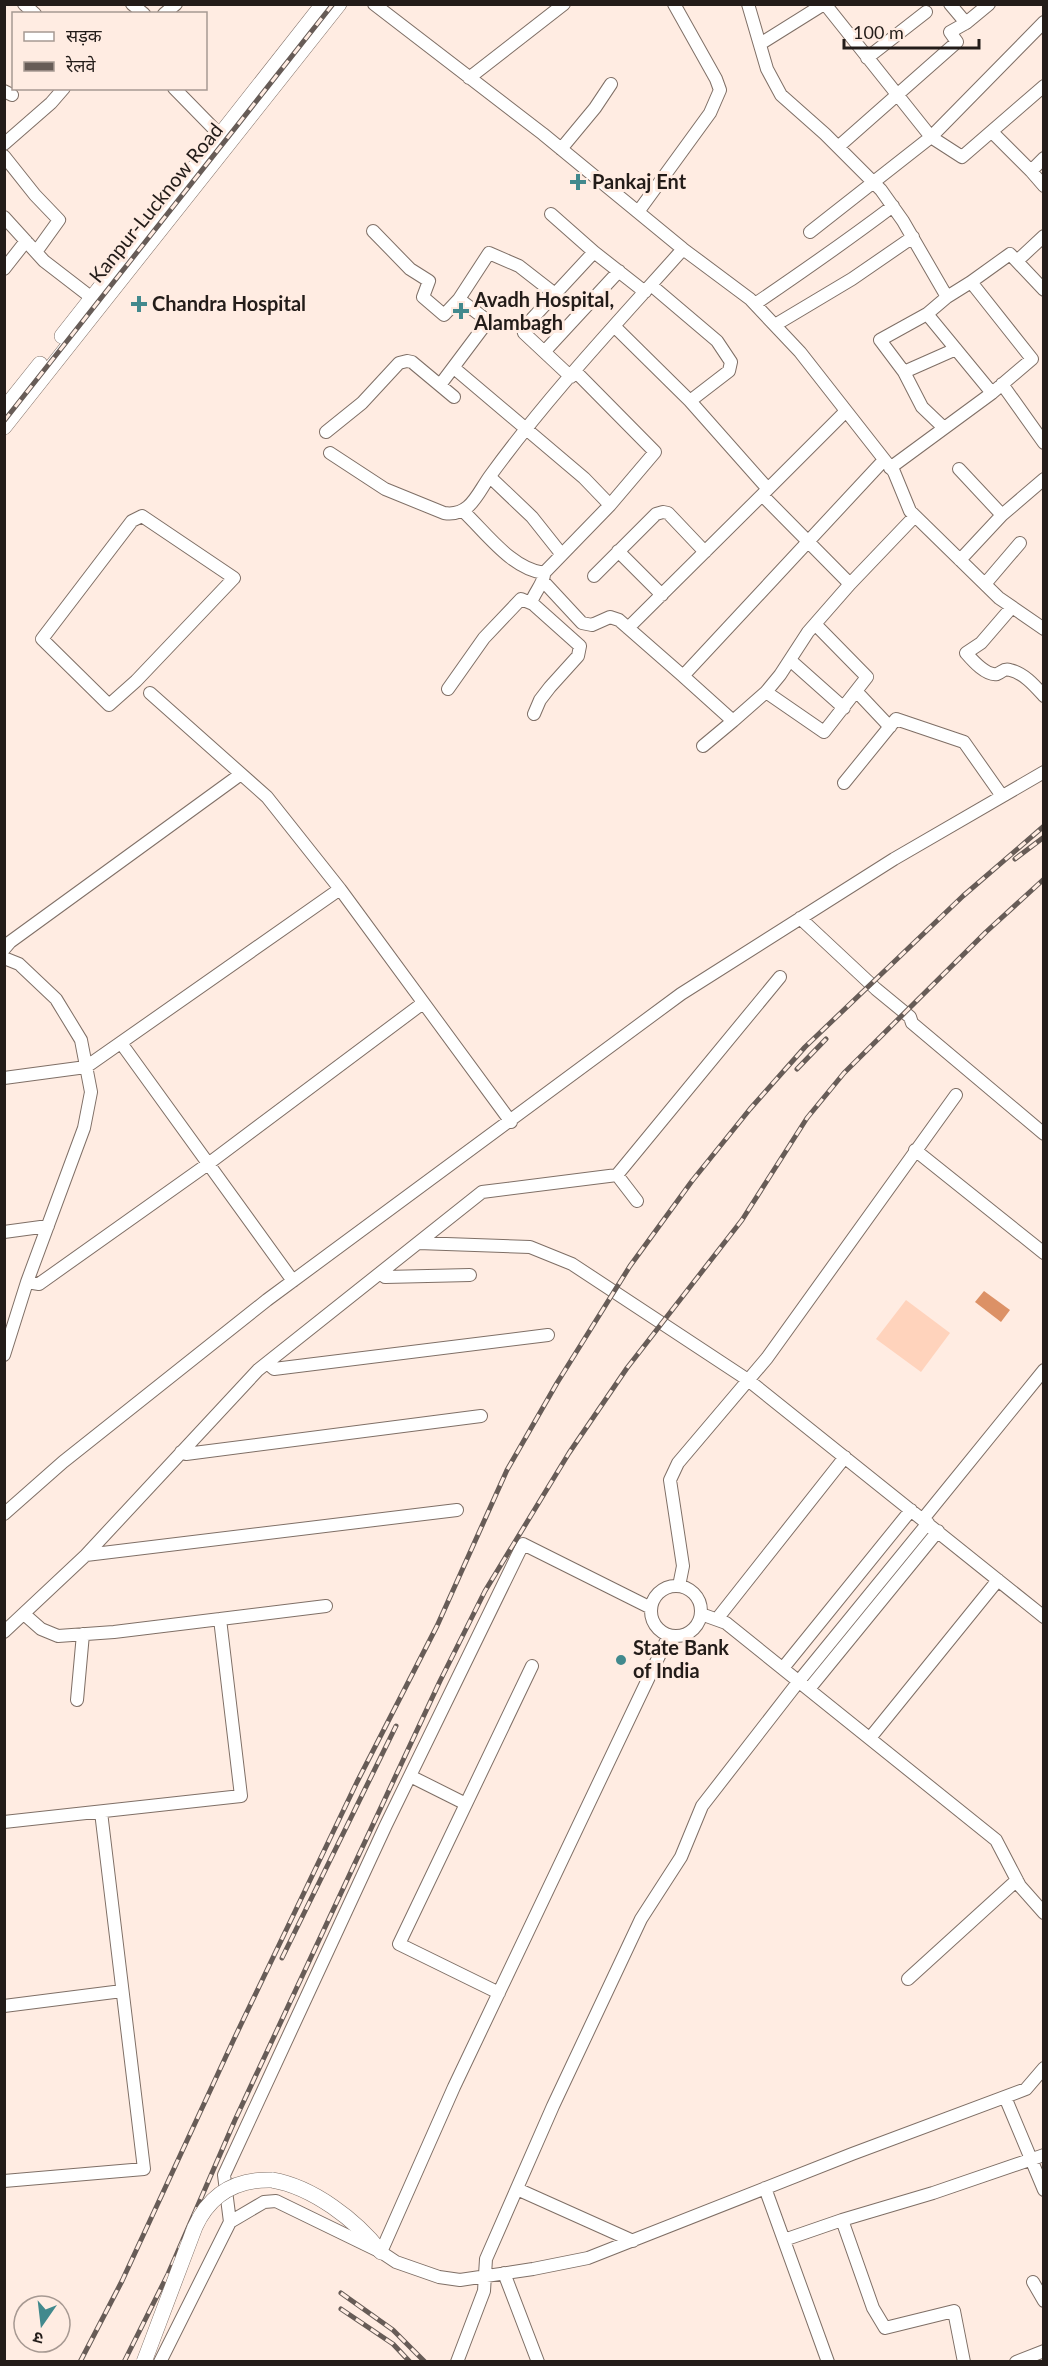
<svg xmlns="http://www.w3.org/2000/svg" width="1048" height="2366" viewBox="0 0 1048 2366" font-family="Lato,'Noto Sans Devanagari',sans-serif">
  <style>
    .green { fill: #ffd3bc }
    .water { fill: #dc9166 }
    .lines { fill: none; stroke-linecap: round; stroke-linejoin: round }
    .minor-casing { stroke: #7f6f66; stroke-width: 14 }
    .major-casing { stroke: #7f6f66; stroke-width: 16 }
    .minor { stroke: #fff; stroke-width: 12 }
    .major { stroke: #fff; stroke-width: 15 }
    .rail-casing { stroke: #675c57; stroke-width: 5 }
    .rail { stroke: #ffece2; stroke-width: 3; stroke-dasharray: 9; stroke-linecap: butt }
    .major-bridge-casing { stroke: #7f6f66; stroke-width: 16; stroke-linecap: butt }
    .major-bridge { stroke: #fff; stroke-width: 15 }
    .poi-dot { fill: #42898d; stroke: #ffece2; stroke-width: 2 }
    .labels { text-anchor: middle; stroke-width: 6; stroke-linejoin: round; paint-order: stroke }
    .poi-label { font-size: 20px; font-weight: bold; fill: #231c19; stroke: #ffece2; text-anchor: start }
    .street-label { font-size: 20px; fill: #231c19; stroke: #ffece2 }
  </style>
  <rect width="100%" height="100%" fill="#ffece2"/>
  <path class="green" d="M906,1300L950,1333L921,1372L876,1339Z"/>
  <path class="water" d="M984,1291L1010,1310L1001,1322L975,1302Z"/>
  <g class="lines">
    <g class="minor-casing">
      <path id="minor" d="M24,4L35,14
        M132,4L144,14
        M374,4L543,134L683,249L750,299L800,352L894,472L910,511L999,598L1044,629
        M748,4L767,69L781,95L825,134L881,190L903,221L947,297L927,314L992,393L890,468
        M825,4L931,137L1044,22
        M950,4L966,23L989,4
        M164,14L176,4
        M760,44L824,4
        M867,58L926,12
        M469,78L564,4
        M174,88L220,135
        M4,91L12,95
        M992,132L1031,171L1044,186
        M4,144L51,103L64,88
        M838,147L957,42L950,32L966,23
        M561,149L595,108L611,84
        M4,156L35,195L59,220L36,252
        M1031,171L1044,158
        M638,212L710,113L720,90L716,79L674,4
        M551,214L594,252
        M4,217L44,261L92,298
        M373,231L410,269L429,281L423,297L444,315L459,299L489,253L519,266L555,294
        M810,232L931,137L962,157L1044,86
        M1017,261L1044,236
        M4,269L26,241
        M971,282L1010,254L1044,290
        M651,285L717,341L731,362L729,371L690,401
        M947,297L971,282L1032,359L992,393
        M755,304C802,272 848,240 893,206
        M927,314L880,340L904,372L956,349
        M775,325L852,279L913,237
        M614,326L690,401L768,489
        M545,351L619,271
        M454,368L584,478L610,505
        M904,372L922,407L944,428
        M571,377L524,333L523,329L530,321L594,252L645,292
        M1002,384L1044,443
        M440,385L488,321L459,299
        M846,411L762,495L850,584L915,516
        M326,432L362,403L399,363L407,361L412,362L454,397
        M330,453L385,489L444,513C470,517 477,494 490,476C548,396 618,322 683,249
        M959,469L1002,515L960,560
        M490,477L532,517L559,551
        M464,512C487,534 512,569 544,573L610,505L655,452L575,371
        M1002,515L1044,479
        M142,516L234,578L136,681L109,705L42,639L132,521Z
        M618,551L662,595
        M594,576L656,514L663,512L668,513L705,552
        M543,581L582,623L592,625L610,617L619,620L683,676
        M985,584L1020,543
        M531,603C534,593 543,584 544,575
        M1012,607L981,643L966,653C973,661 986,676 997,674C1003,672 1003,668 1010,670C1024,673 1035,686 1044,696
        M628,628L762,495
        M790,660L844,708
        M448,689L484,638L521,599L533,604L580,646L578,656L550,687L540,700L534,714
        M766,692L824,732L867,677L815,624
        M857,692L890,727
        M150,693L267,797L340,889L511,1122
        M733,721L766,692L780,675L808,632L850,584
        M703,746L733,721L683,676L884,460
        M844,783L896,719L964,742L1002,796
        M800,918L876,989L910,1017L912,1023L1044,1134
        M4,949L10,942L241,774
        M4,958L19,964L56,999L81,1040L91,1092L84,1128L27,1282L4,1355
        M121,1043L293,1281
        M4,1078L86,1067L340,889
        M915,1150L1044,1253
        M617,1175L637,1201
        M4,1232L48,1226
        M418,1243L530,1247L572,1264L748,1380L1044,1617
        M380,1273L385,1277L470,1275
        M27,1282L39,1284L208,1164L423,1003
        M267,1363L274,1369L548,1335
        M181,1452L186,1454L481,1416
        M4,1514L63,1462L267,1300L681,994L894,859L1044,772
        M923,1519L1044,1370
        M86,1555L457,1510
        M679,1586L683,1566L670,1480L678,1463L767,1358L956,1095
        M651 1611a25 25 0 1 1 50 0a25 25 0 1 1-50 0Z
        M24,1614L41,1629L58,1636L114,1632L326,1606
        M701,1614L726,1623L996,1840L1020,1886L1044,1913
        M717,1619L845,1457
        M4,1632L86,1555L258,1370L482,1192L617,1175L780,977
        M783,1668L911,1510
        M809,1689L938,1531
        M77,1700L83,1634
        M870,1738L998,1580
        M410,1776L466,1804
        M4,1822L241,1796L220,1619
        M908,1979L1017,1880
        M499,1993L399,1944L532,1666
        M4,2006L122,1991
        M1005,2097L1044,2190
        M4,2181L144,2169L101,1812
        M765,2188L828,2362
        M517,2189L633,2241
        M842,2220L933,2193L1044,2155
        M230,2222L264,2202L276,2201L381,2252L396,2262L439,2277L460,2280L533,2269L588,2258L852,2154L1026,2089L1044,2068
        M784,2240L842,2220L873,2308L885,2328L954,2311L964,2362
        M381,2252L454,2087L669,1635
        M504,2273L538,2362
        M1033,2282L1044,2301
        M160,2362L230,2222L224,2175L386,1825L523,1544L651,1608
        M457,2362L484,2291L486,2259L553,2106L641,1919L681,1857L702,1806L799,1681L928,1523
        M1016,2362L1044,2351"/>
    </g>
    <g class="major-casing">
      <path id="major" d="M62,336L323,4
        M4,409L40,364
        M4,427L339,4
        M272,2180C313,2187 356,2220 381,2252"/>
    </g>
    <use href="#minor" class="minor"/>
    <use href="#major" class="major"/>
    <g class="rail-casing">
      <path id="rail" d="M4,421L333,4
        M1015,859L1044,837
        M797,1069L826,1039
        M282,1958L396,1726
        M341,2293L393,2330L425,2362
        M341,2309L393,2344L410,2362
        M80,2362L122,2281L234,2039L357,1782L437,1626L507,1470L557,1383L630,1266L692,1181L750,1109L805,1047L963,896L1044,826
        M124,2362L168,2274L235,2120L440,1681L485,1591L569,1453L627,1368L742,1220L807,1118L844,1073L986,932L1044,879"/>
    </g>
    <use href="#rail" class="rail"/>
    <g class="major-bridge-casing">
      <path id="major-bridge" d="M144,2362L195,2227C210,2194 236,2179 272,2180"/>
    </g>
    <use href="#major-bridge" class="major-bridge"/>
  </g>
  <g class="poi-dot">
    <path d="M575 173h6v6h6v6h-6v6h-6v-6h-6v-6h6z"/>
    <path d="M136 295h6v6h6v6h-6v6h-6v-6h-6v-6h6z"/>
    <path d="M458 302h6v6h6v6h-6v6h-6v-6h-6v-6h6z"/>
    <circle cx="621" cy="1660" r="6"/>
  </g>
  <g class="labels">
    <g class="poi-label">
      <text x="592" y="189">Pankaj Ent</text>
      <text x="474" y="307">Avadh Hospital,<tspan x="474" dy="23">Alambagh</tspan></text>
      <text x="152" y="311">Chandra Hospital</text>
      <text x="633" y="1655">State Bank<tspan x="633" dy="23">of India</tspan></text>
    </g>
    <g class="street-label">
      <text transform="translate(156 203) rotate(-51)" y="7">Kanpur-Lucknow Road</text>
    </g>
  </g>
  <rect width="1048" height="2366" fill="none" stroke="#231c19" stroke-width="12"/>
  <rect x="12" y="12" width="195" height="78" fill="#ffece2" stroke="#a79992" stroke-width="1.5"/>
  <rect x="24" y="32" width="30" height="9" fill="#ffffff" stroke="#a79992" stroke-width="1.5"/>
  <text x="66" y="42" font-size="18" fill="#231c19">सड़क</text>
  <rect x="24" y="62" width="30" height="9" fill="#675c57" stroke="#a79992" stroke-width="1.5"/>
  <text x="66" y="72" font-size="18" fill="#231c19">रेलवे</text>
  <g transform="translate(42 2324) rotate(194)"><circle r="28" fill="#ffece2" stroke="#a79992" stroke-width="1.5"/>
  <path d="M0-4.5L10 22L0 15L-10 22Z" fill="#42898d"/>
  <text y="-9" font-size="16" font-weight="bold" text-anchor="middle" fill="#231c19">उ</text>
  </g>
  <path d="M844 39v9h135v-9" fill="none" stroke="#231c19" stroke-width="3"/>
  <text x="853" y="39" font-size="18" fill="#231c19" stroke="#ffece2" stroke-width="4.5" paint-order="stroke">100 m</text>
</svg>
